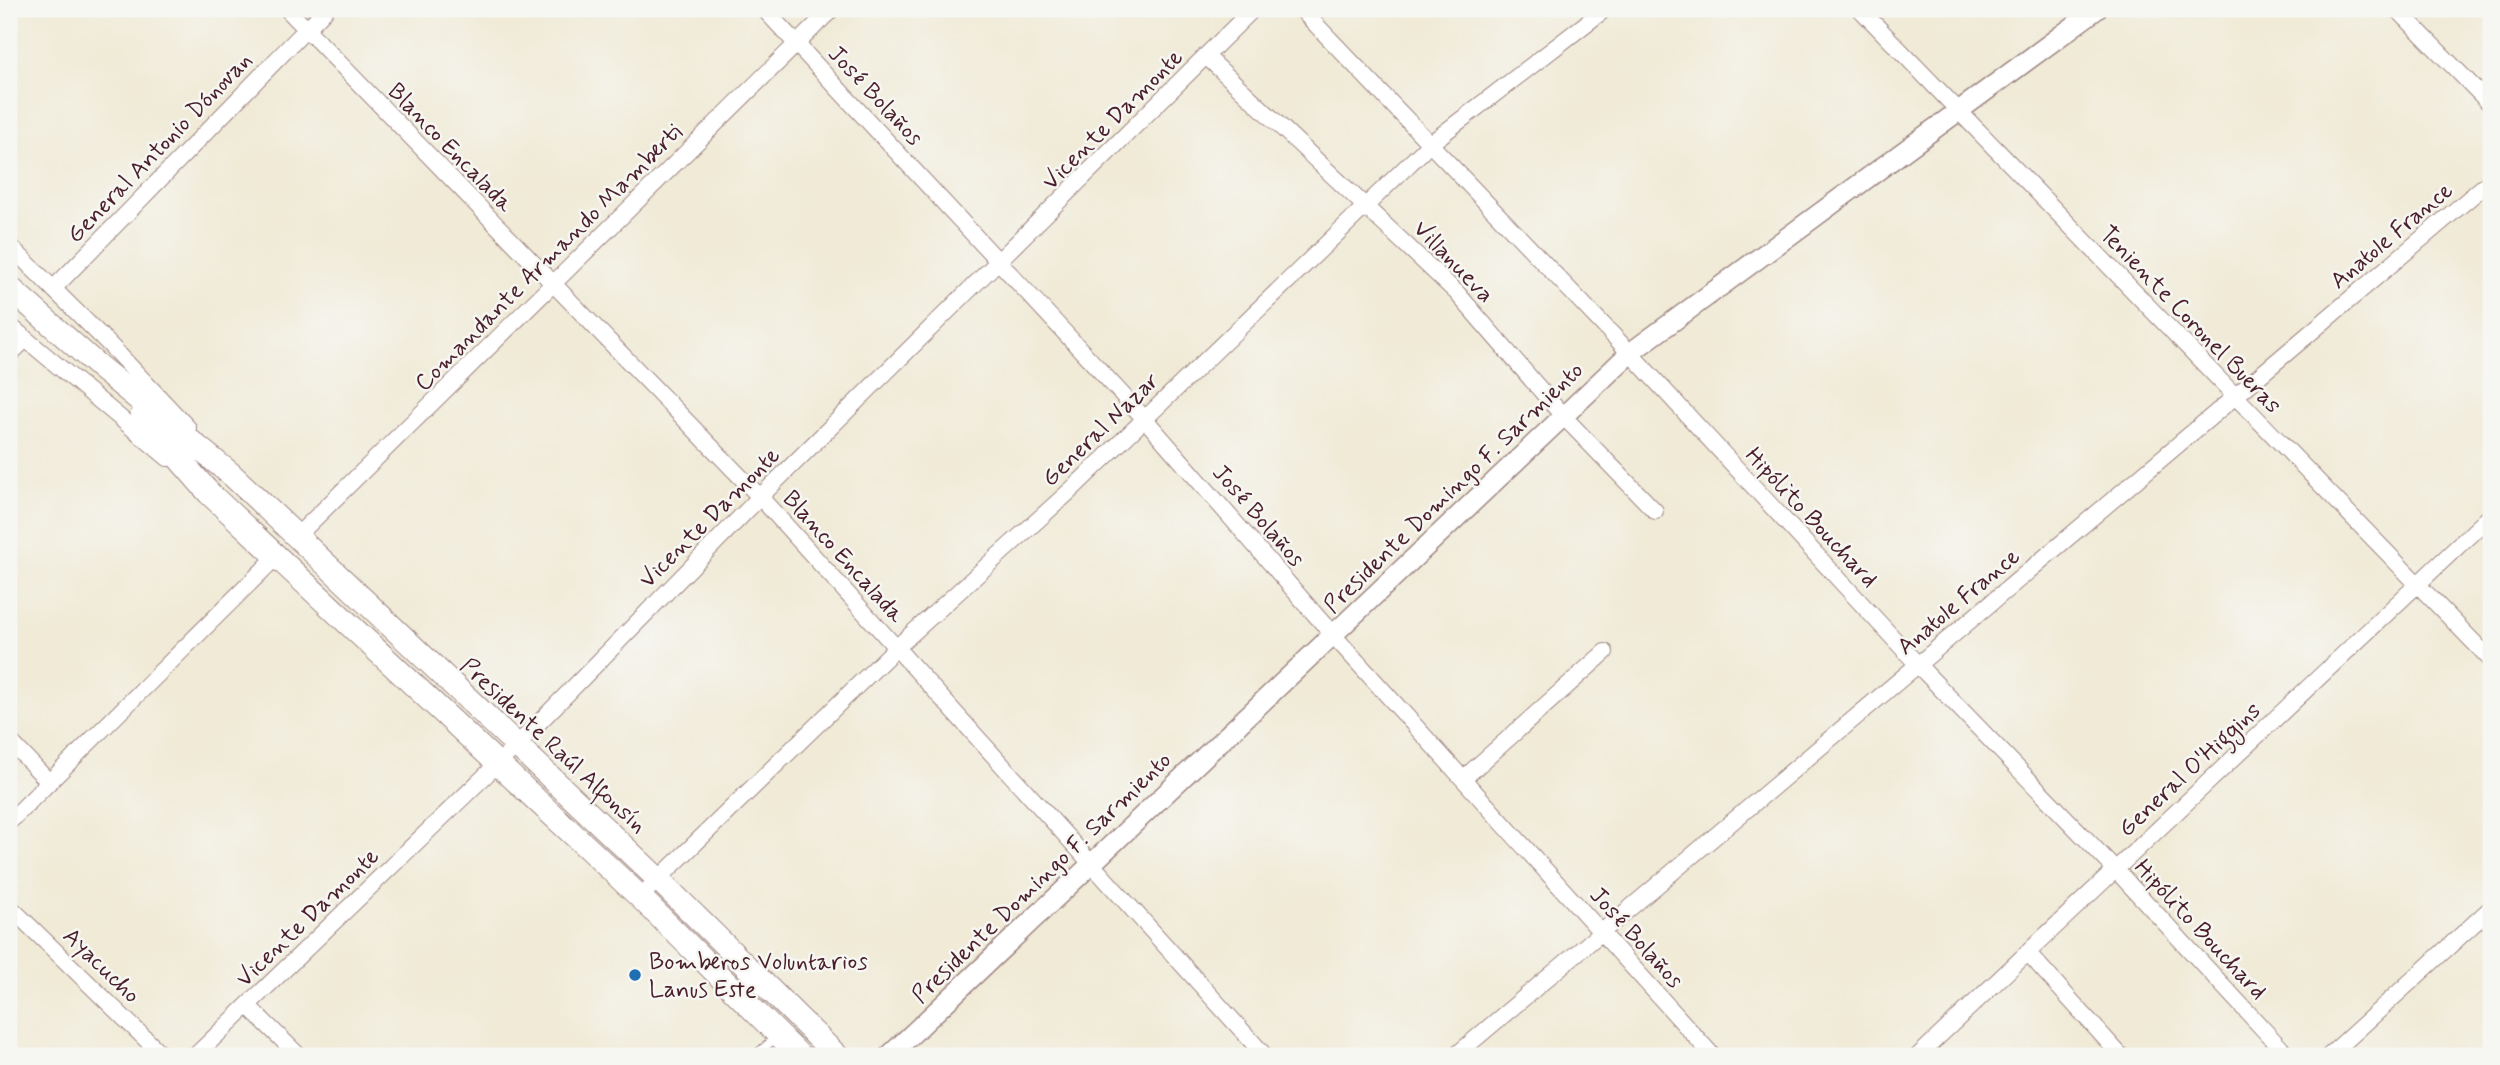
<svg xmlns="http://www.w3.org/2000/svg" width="2500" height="1065" viewBox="0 0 2500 1065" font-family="Mynerve,sans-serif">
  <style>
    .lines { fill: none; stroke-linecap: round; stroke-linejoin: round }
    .service-casing { stroke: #9d8480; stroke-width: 10 }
    .minor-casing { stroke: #9d8480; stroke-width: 18 }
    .tertiary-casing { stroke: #9d8480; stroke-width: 22 }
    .secondary-casing { stroke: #9d8480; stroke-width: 25 }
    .service { stroke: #fff; stroke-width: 8 }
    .minor { stroke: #fff; stroke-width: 16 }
    .tertiary { stroke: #fff; stroke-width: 19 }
    .secondary { stroke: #fff; stroke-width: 23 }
    .poi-dot { fill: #1f6fb2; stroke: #f6f6f2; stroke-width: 2.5 }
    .labels { text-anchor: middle; stroke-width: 5; stroke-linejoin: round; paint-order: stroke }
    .street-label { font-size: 24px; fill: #4a1f2b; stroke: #f6f6f2 }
    .poi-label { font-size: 24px; fill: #4a1f2b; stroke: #f6f6f2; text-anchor: start }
  </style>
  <rect width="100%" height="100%" fill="#f6f6f2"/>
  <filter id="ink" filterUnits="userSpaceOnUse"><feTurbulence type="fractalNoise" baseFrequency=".0143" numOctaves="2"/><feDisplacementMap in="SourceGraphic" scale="14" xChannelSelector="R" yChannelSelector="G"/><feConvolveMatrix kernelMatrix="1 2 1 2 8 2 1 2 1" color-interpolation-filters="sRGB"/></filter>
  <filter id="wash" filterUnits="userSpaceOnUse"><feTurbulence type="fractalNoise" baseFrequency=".00686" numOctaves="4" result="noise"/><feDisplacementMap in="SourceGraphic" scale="28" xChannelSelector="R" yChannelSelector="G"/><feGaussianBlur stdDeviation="1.57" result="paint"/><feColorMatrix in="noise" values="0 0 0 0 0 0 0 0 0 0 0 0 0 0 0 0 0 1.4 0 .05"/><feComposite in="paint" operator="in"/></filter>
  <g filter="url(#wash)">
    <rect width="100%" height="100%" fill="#f0ead6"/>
  </g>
  <g filter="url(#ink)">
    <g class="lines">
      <g class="service-casing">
        <path id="service" d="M754,1056L778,1036"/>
      </g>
      <g class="minor-casing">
        <path id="minor" d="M287,9L760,497L1265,1056
          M764,9L1144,418L1333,635L1713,1056
          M1301,9L1630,353L1918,665L2115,869L2288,1056
          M1860,9L2491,660
          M2397,9L2491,105
          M1207,57L1457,293L1563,416L1655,511
          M9,245L109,344L188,428
          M54,288L326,9
          M9,325L168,458
          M9,355L25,340
          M296,537L832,9
          M9,740L49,782
          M1463,779L1605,652
          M9,822L277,556
          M640,897L896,648L1071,490L1431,143L1605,9
          M9,906L163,1056
          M2029,954L2121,1056
          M248,1006L299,1056
          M195,1056L516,746L760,497L1253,9
          M1455,1056L2491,180
          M1918,1056L2491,515
          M2329,1056L2491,908"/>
      </g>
      <g class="tertiary-casing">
        <path id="tertiary" d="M889,1056L1630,353L2097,9"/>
      </g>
      <g class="secondary-casing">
        <path id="secondary" d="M9,287L98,366L232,475L660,881L837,1056
          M142,416L209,493L640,897L800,1056"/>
      </g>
      <use href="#service" class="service"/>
      <use href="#minor" class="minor"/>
      <use href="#tertiary" class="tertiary"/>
      <use href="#secondary" class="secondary"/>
    </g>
  </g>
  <circle class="poi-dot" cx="635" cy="975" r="7"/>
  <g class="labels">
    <g class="street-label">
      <text transform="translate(876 95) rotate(47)" y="8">José Bolaños</text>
      <text transform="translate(1112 119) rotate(-45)" y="8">Vicente Damonte</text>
      <text transform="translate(159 147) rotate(-46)" y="8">General Antonio Dónovan</text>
      <text transform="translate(451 147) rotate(46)" y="8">Blanco Encalada</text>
      <text transform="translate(2391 235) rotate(-40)" y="8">Anatole France</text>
      <text transform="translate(548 257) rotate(-45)" y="8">Comandante Armando Mamberti</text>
      <text transform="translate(1454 261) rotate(46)" y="8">Villanueva</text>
      <text transform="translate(2191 319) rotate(46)" y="8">Teniente Coronel Bueras</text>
      <text transform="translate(1100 429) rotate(-44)" y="8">General Nazar</text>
      <text transform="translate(1453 487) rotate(-44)" y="8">Presidente Domingo F. Sarmiento</text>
      <text transform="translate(1259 515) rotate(49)" y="8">José Bolaños</text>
      <text transform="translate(709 517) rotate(-45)" y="8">Vicente Damonte</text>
      <text transform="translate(1812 517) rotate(47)" y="8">Hipólito Bouchard</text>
      <text transform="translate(844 556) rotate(48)" y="8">Blanco Encalada</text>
      <text transform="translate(1958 601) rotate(-40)" y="8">Anatole France</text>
      <text transform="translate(554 745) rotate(43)" y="8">Presidente Raúl Alfonsín</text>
      <text transform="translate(2189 769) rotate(-43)" y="8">General O'Higgins</text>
      <text transform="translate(1041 877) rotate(-44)" y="8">Presidente Domingo F. Sarmiento</text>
      <text transform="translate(307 917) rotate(-44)" y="8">Vicente Damonte</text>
      <text transform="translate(2201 929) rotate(47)" y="8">Hipólito Bouchard</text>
      <text transform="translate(1637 937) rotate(48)" y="8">José Bolaños</text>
      <text transform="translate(102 965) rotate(44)" y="8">Ayacucho</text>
    </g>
    <g class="poi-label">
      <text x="649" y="969">Bomberos Voluntarios<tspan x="649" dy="28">Lanus Este</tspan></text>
    </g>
  </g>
  <rect width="2500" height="1065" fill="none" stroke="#f6f6f2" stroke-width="35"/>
</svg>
